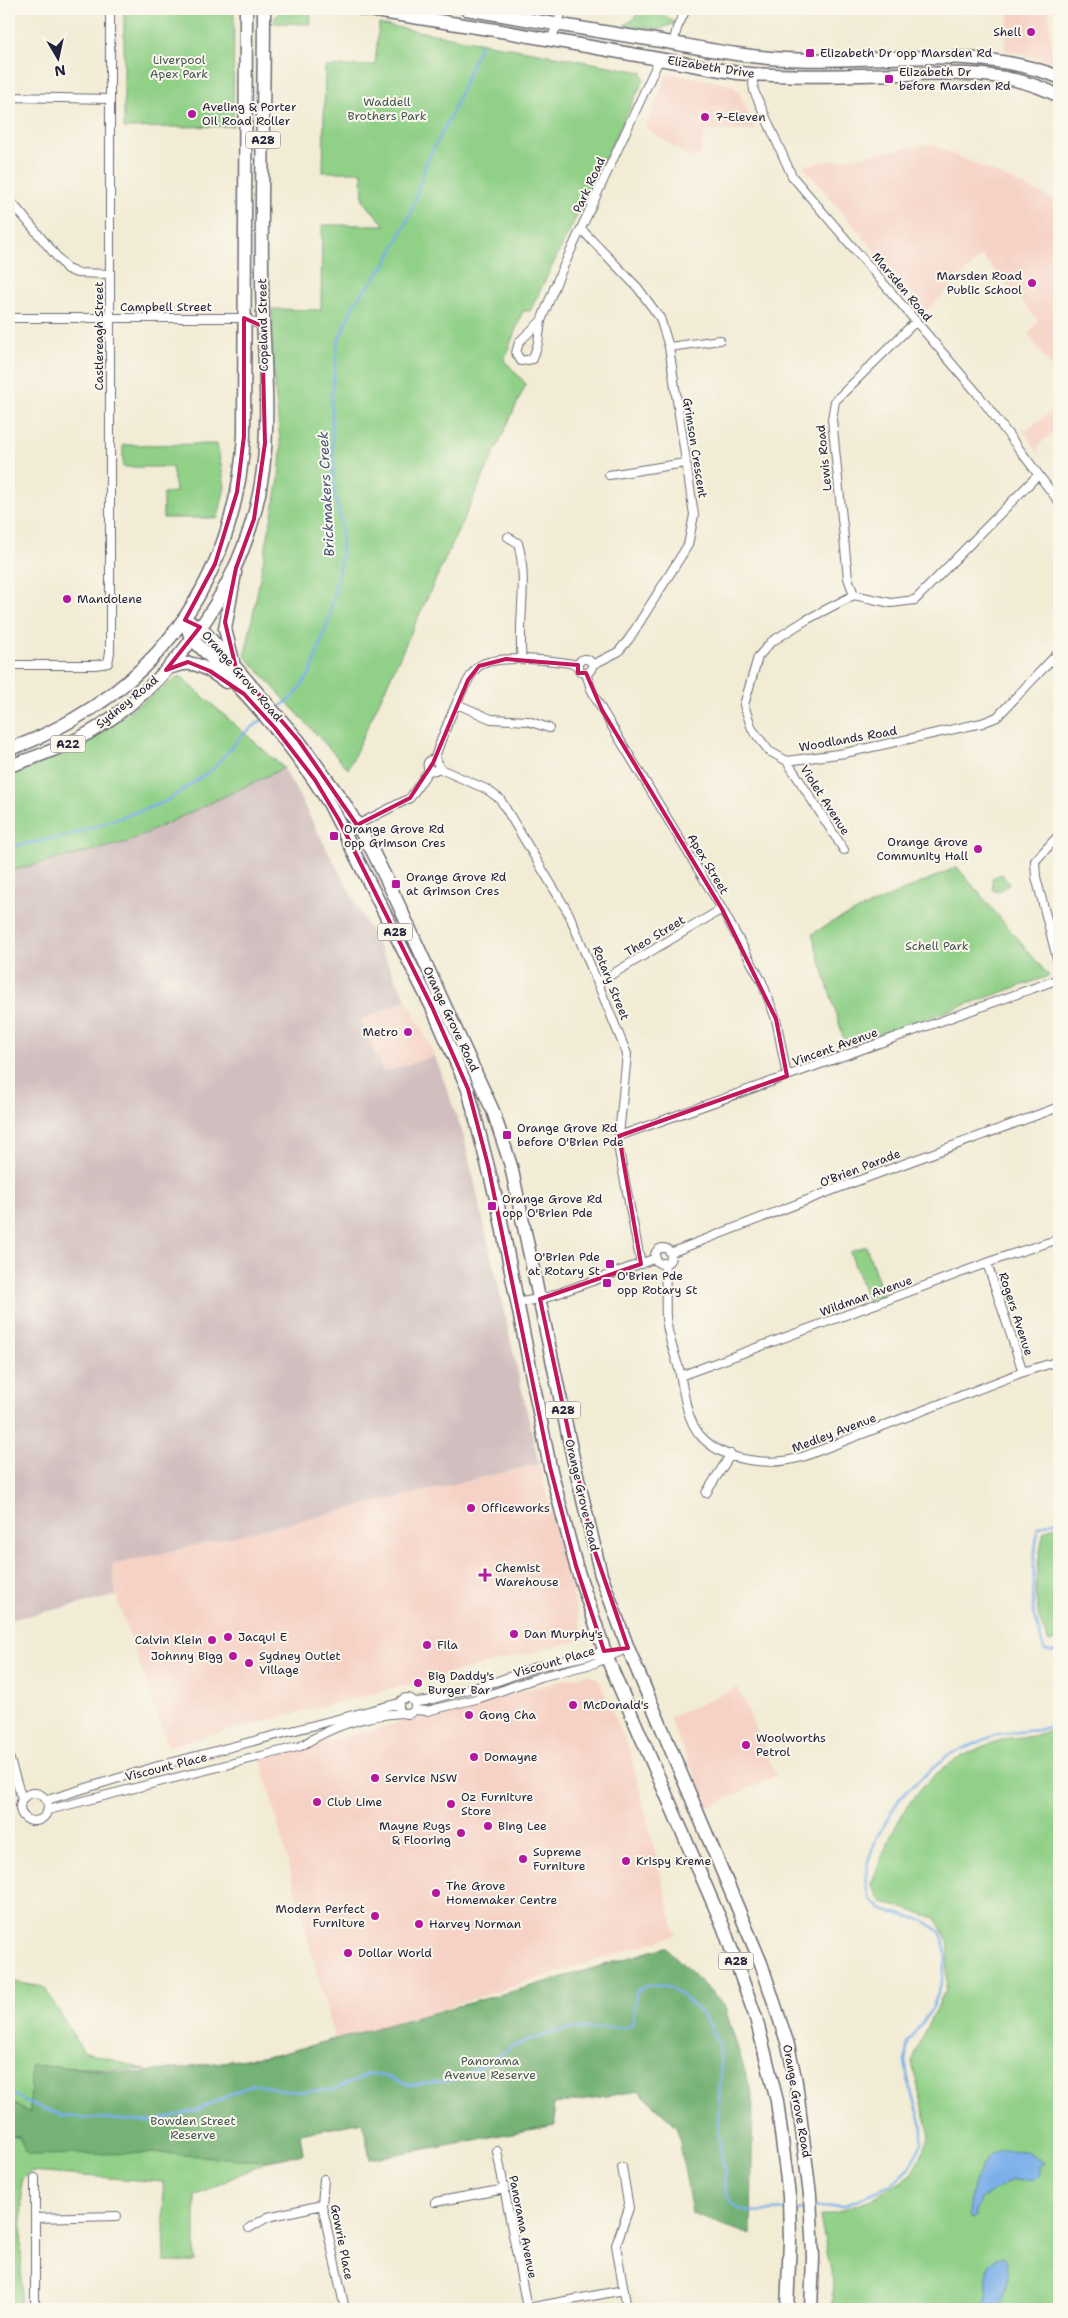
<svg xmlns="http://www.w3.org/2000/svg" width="1068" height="2318" viewBox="0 0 1068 2318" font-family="'Shantell Sans',sans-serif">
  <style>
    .built { fill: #f6d1c5 }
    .industrial { fill: #d1bfbf }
    .green { fill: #90d087; stroke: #597961 }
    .forest { fill: #74b274; stroke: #4b6a58 }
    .water { fill: #7db0ea; stroke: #506992 }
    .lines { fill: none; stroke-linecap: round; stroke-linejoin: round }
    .stream { stroke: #7db0ea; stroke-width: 2.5 }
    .minor-casing { stroke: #6b6971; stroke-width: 10 }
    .primary-casing { stroke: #6b6971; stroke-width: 15 }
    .trunk-casing { stroke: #6b6971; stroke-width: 15 }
    .minor { stroke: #fff; stroke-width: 8 }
    .primary { stroke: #fff; stroke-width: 12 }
    .trunk { stroke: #fff; stroke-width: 12 }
    .marked { fill: none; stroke: #c2185b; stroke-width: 4; stroke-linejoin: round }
    .poi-dot { fill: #b5179e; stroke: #fbf7ec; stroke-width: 2 }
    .labels { text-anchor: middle; stroke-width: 4; stroke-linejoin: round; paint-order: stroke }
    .shield { fill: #fbf7ec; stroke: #636270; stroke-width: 1 }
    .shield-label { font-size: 11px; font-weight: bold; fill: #22223b }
    .poi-label { font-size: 12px; fill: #22223b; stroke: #fbf7ec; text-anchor: start }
    .park-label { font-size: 12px; fill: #435652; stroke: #fbf7ec }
    .street-label { font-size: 12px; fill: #22223b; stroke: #fbf7ec }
    .water-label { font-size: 14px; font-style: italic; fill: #425478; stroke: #fbf7ec }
  </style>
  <rect width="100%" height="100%" fill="#fbf7ec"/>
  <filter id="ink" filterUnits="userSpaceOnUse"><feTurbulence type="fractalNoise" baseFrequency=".02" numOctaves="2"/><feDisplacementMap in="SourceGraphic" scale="10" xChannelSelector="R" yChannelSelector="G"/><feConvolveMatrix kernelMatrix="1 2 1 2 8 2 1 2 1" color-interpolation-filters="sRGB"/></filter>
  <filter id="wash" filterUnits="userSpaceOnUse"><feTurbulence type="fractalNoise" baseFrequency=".0096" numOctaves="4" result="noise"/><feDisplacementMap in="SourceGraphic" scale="20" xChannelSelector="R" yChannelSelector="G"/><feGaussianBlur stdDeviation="1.12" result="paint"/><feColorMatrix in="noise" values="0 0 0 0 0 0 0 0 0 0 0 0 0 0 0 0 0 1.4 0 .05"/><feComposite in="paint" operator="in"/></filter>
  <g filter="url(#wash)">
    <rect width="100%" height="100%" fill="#f2ecd5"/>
    <path class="built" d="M1010,9H1049L1052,62L1004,50Z
      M668,73L721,82L733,86L740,94L756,131H704L701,153L693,160L645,127Z
      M931,144L1059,202V378L1029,335L1038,320L982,256L926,311L803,166Z
      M1059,405V429L1038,445V452L1021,428L1027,430Z
      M407,1000L435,1056L383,1072L361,1020Z
      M539,1464L584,1639L168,1746L116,1596L112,1565Z
      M587,1674L596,1678L600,1683L630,1751L676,1935L335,2042L261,1759Z
      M738,1687L776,1776L709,1807L669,1718Z"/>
    <path class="industrial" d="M284,768L407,1000L361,1020L383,1072L435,1056L464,1137L539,1464L112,1565L116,1596L9,1620V871L128,842Z"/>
    <path class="green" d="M124,9H234L233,126L124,128Z
      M286,9L310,11L311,24L274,23C275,15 278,12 286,9Z
      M640,9H655L675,23L659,30L624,25L633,20Z
      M379,24L642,72L644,79L530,311H523L504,360L526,384L348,769L245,656L279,479L281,451L273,369L272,309L321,310L322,225H385L363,201L362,172H323L325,67L375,65Z
      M217,444L225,487L218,518H163V493L176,492L172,467H123V445Z
      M180,676L284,768L128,842L9,871V772L69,753Z
      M957,867L1049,976L846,1046L812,934L832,922Z
      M1002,874L1009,884L998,892L993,890L992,878Z
      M866,1246L883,1295L867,1300L850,1252Z
      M1059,1524V1639L1049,1642C1046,1635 1042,1628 1040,1621C1032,1592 1038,1559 1044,1531Z
      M1059,1727V2309H831L834,2286L820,2217L871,2199L911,2176L930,2136L912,2063L920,2040L946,1990L949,1942L935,1918L882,1902L871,1885C900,1808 920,1766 1004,1739C1016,1736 1030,1738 1042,1734C1048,1732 1053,1729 1059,1727Z
      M666,1947L724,2005L753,2097L677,2126L639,2091L553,2104L555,2125L370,2159L363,2122L300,2134L303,2154L267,2161L195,2196V2262H165L163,2182L31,2172L22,2179L21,2309H9V2136L19,2137L27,2153L30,2114L9,2100V1981L44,1987L83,2051L146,2070L57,2067L141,2073L276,2055L529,1987Z"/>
    <path class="forest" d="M666,1947L724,2005L753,2097L751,2235L692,2214L677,2126L639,2091L553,2104L555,2125L370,2159L363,2122L300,2134L303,2154L267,2161L159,2153L28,2155L19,2137L9,2136V2100L30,2113L31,2065L141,2073L276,2055L529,1987Z"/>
    <path class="water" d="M1004,2150L1026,2151L1044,2163L1040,2165L1038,2175L1034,2179L1012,2180L980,2199L975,2212L976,2218L972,2219L969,2216C970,2199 976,2172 986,2159C991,2154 998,2152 1004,2150Z
      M1004,2256C1013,2266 1006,2299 998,2309H988L983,2304C994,2288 975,2260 1004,2256Z"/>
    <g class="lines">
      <path class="stream" d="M276,710L294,696L311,672L330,615L342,553L341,523L334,491L331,399L338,342L355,302L385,265L412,211L426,163L452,113L480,45
        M9,847L67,836L165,802L213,769L242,735L262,720
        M1059,1519L1038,1527L1034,1560L1033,1609L1044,1650L1054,1652L1059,1648
        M9,2092L34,2105L63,2116L151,2122L197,2110L253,2084L294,2092L334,2090L368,2074L388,2077L409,2085L449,2081L481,2067L511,2047L551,2033L569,2029L627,2027L633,2022L636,1992C645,1984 660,1982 671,1988C679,1992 685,1998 692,2004C733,2041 718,2076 718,2124C718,2139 722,2155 724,2169C725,2180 725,2194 732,2202C735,2204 738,2209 741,2210C747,2214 777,2210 786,2210
        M814,2208L844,2205L891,2185L909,2168L922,2143V2125L908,2079L905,2061L908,2042L933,2007L941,1985L946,1959L944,1940L940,1932L923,1920L882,1910L871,1900L866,1888L868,1861L877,1837L901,1796L948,1755L998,1734L1038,1730L1059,1724
        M794,2210L806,2209"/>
    </g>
  </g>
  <g filter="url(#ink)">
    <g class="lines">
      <g class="minor-casing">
        <path id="minor" d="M551,40L563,9
          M673,44L677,28L686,9
          M752,74L754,91L792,176L977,393L1059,502
          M9,97L110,99
          M9,199L67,269L77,273L110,274
          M581,229L638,288L660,318L669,347L694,515L688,545L629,639L618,652L592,665
          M9,318H244L262,326
          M541,321L519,342L516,353L521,361L533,359L538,343L541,321L560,274L659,60
          M669,347L720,340
          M609,475L685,463
          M1038,475L915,600L891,603L854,595L806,620L771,642L758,657L744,705L752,729L769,751L787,761L845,753L982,723L997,717L1059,652
          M508,537L518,543C529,582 517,621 522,660
          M854,595L848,578L832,419L835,401L916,321
          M578 666a7 7 0 1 1 14 0a7 7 0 1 1-14 0Z
          M9,665H95L108,663L110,652V9
          M586,673L591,689L602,710L722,909L762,982L776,1019L787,1076
          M457,704L491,719L528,721L549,728
          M427.5 765a5.5 5.5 0 1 1 11 0a5.5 5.5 0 1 1-11 0Z
          M434,760C440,742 465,676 479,666C496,654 557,660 578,665
          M787,761L844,850
          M438,768L486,789L500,799L569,914L627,1054L618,1146L641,1264
          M357,825L410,798L429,770
          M1059,835L1035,861L1036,877L1059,966
          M599,982L722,909
          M619,1136L1059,979
          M655 1256a8 8 0 1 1 16 0a8 8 0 1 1-16 0Z
          M670,1253L841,1187L1059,1107
          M664,1263C667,1280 665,1299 666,1317C667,1334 674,1352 679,1369C684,1390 685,1416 699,1434C723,1463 772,1467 805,1456L1023,1372L1059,1361
          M987,1263L1023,1372
          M517,1303L548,1297L656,1258
          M680,1376L1006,1256L1059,1239
          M706,1493L731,1454
          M399 1706a8 8 0 1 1 16 0a8 8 0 1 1-16 0Z
          M415,1702L426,1701L498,1681L536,1667L608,1651
          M415,1710L427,1711L480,1698L540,1677L595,1663L628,1648
          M9,1757L22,1799
          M20 1807a14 14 0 1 1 28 0a14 14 0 1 1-28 0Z
          M47,1800L158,1766L399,1703
          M48,1810L301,1746C332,1726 366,1715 402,1713
          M497,2151L527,2308
          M622,2167L629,2208L616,2245L627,2309
          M35,2178V2309
          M324,2179L322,2205L345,2309
          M435,2202L505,2189
          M35,2218L117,2216
          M249,2228L268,2217L322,2205
          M523,2309L624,2290"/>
      </g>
      <g class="primary-casing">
        <path id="primary" d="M363,9L495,30L738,73C793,78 848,75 902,74C956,73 1010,70 1059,96
          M466,9C531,20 596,31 661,41C702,48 743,57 785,59C875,64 973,43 1059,77"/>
      </g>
      <g class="trunk-casing">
        <path id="trunk" d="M185,620L200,627L236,668L299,741L344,803L373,852L396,899L493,1111L511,1166L573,1458L601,1575L628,1648L761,1963L788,2045L796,2082L810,2195L813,2257L811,2309
          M185,620L191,638C243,688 293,744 330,805L432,1007L468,1089L498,1206L550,1467L576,1566L607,1658L723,1926L756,2018L777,2101L789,2196L790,2240L787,2309
          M233,661L225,629L235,573
          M167,669C194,657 204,667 226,682
          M9,749C32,742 53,731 74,719C180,659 237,555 244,436L246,9
          M9,766C40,756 70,745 97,728C184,673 250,572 263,470C271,406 262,340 262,277C261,187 264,98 264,9"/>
      </g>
      <use href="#minor" class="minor"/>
      <use href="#primary" class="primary"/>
      <use href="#trunk" class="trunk"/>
    </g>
  </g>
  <path class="marked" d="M244,318L262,326L265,443L254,519L236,568L225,622L236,668L299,741L357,825L410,798L433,763L468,680L479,666L506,659L578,665V673H586L602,710L722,909L776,1019L787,1076L619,1136L641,1264L540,1299L593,1546L628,1648L604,1651L576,1566L550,1467L488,1165L468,1089L432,1007L339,820L315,780L275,728L244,694L210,671L188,662L166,670L200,627L185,620L215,564L237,492L244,436Z"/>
  <g class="poi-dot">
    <circle cx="1031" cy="32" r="5"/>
    <rect x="805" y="48" width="10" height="10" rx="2.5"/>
    <rect x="884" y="74" width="10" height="10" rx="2.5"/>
    <circle cx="192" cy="114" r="5"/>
    <circle cx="705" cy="117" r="5"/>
    <circle cx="1032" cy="283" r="5"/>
    <circle cx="67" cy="599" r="5"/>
    <rect x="329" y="831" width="10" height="10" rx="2.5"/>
    <circle cx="978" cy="849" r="5"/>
    <rect x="391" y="879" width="10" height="10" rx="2.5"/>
    <circle cx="408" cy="1032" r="5"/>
    <rect x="502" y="1130" width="10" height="10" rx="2.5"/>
    <rect x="487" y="1201" width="10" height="10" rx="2.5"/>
    <rect x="605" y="1259" width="10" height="10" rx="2.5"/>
    <rect x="602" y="1278" width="10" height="10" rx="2.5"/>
    <circle cx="471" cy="1508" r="5"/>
    <path d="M482.5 1567.5h5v5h5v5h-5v5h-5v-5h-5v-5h5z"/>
    <circle cx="514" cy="1634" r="5"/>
    <circle cx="228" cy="1637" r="5"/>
    <circle cx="212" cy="1640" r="5"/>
    <circle cx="427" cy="1645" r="5"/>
    <circle cx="233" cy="1656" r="5"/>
    <circle cx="249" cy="1663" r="5"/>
    <circle cx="418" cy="1683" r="5"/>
    <circle cx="573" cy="1705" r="5"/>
    <circle cx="469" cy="1715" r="5"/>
    <circle cx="746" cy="1745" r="5"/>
    <circle cx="474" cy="1757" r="5"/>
    <circle cx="375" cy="1778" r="5"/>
    <circle cx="317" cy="1802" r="5"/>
    <circle cx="451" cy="1804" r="5"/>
    <circle cx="488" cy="1826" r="5"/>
    <circle cx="461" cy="1833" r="5"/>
    <circle cx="523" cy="1859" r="5"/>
    <circle cx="626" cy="1861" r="5"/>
    <circle cx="436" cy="1893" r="5"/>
    <circle cx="375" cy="1916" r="5"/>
    <circle cx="419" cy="1924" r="5"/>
    <circle cx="348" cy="1953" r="5"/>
  </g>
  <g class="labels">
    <g class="shield">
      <rect x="245.5" y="131.5" width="35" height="17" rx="4"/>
      <rect x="50.5" y="735.5" width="35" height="17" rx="4"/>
      <rect x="377.5" y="923.5" width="35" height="17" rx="4"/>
      <rect x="545.5" y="1401.5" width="35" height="17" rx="4"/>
      <rect x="718.5" y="1952.5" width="35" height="17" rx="4"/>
    </g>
    <g class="shield-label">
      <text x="263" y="144">A28</text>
      <text x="68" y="748">A22</text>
      <text x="395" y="936">A28</text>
      <text x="563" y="1414">A28</text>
      <text x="736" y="1965">A28</text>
    </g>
    <g class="poi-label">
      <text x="1021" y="36" text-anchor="end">Shell</text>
      <text x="820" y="57">Elizabeth Dr opp Marsden Rd</text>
      <text x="899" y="76">Elizabeth Dr<tspan x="899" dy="14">before Marsden Rd</tspan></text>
      <text x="202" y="111">Aveling &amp; Porter<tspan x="202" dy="14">Oil Road Roller</tspan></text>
      <text x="715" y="121">7-Eleven</text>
      <text x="1022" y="280" text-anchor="end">Marsden Road<tspan x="1022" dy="14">Public School</tspan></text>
      <text x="77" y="603">Mandolene</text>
      <text x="344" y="833">Orange Grove Rd<tspan x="344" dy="14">opp Grimson Cres</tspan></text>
      <text x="968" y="846" text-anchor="end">Orange Grove<tspan x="968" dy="14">Community Hall</tspan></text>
      <text x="406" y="881">Orange Grove Rd<tspan x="406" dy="14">at Grimson Cres</tspan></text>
      <text x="398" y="1036" text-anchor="end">Metro</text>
      <text x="517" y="1132">Orange Grove Rd<tspan x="517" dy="14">before O'Brien Pde</tspan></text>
      <text x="502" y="1203">Orange Grove Rd<tspan x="502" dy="14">opp O'Brien Pde</tspan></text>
      <text x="600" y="1261" text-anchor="end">O'Brien Pde<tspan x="600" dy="14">at Rotary St</tspan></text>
      <text x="617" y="1280">O'Brien Pde<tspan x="617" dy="14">opp Rotary St</tspan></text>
      <text x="481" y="1512">Officeworks</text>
      <text x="495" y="1572">Chemist<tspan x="495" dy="14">Warehouse</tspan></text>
      <text x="524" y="1638">Dan Murphy's</text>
      <text x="238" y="1641">Jacqui E</text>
      <text x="202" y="1644" text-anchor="end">Calvin Klein</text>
      <text x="437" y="1649">Fila</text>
      <text x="223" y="1660" text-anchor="end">Johnny Bigg</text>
      <text x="259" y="1660">Sydney Outlet<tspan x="259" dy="14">Village</tspan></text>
      <text x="428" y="1680">Big Daddy's<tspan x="428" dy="14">Burger Bar</tspan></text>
      <text x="583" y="1709">McDonald's</text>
      <text x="479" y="1719">Gong Cha</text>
      <text x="756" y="1742">Woolworths<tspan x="756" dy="14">Petrol</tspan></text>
      <text x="484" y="1761">Domayne</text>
      <text x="385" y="1782">Service NSW</text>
      <text x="461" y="1801">Oz Furniture<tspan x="461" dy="14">Store</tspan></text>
      <text x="327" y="1806">Club Lime</text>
      <text x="451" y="1830" text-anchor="end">Mayne Rugs<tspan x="451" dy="14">&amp; Flooring</tspan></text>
      <text x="498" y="1830">Bing Lee</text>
      <text x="533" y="1856">Supreme<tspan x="533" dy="14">Furniture</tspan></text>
      <text x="636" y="1865">Krispy Kreme</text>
      <text x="446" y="1890">The Grove<tspan x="446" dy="14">Homemaker Centre</tspan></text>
      <text x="365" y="1913" text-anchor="end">Modern Perfect<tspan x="365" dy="14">Furniture</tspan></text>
      <text x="429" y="1928">Harvey Norman</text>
      <text x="358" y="1957">Dollar World</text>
    </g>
    <g class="park-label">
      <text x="179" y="64">Liverpool<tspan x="179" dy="14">Apex Park</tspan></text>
      <text x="387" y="106">Waddell<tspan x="387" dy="14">Brothers Park</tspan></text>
      <text x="937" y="950">Schell Park</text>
      <text x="490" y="2065">Panorama<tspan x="490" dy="14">Avenue Reserve</tspan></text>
      <text x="193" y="2125">Bowden Street<tspan x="193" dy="14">Reserve</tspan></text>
    </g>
    <g class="street-label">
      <text transform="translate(711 67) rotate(9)" y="4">Elizabeth Drive</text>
      <text transform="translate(589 185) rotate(-65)" y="4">Park Road</text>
      <text transform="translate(902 287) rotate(50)" y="4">Marsden Road</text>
      <text x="166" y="311">Campbell Street</text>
      <text transform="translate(263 325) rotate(-91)" y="4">Copeland Street</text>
      <text transform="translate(99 336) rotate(-90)" y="4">Castlereagh Street</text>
      <text transform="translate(695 448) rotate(81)" y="4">Grimson Crescent</text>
      <text transform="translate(824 458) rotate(-96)" y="4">Lewis Road</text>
      <text transform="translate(242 676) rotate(49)" y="4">Orange Grove Road</text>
      <text transform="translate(127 702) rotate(-39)" y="4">Sydney Road</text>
      <text transform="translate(848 739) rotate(-10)" y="4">Woodlands Road</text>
      <text transform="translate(825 800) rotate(57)" y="4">Violet Avenue</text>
      <text transform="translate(708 864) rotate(59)" y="4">Apex Street</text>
      <text transform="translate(655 936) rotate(-31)" y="4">Theo Street</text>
      <text transform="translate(611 983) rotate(68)" y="4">Rotary Street</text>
      <text transform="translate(451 1019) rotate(65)" y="4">Orange Grove Road</text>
      <text transform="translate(835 1047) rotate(-20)" y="4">Vincent Avenue</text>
      <text transform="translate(860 1168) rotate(-21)" y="4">O'Brien Parade</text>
      <text transform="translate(866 1296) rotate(-20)" y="4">Wildman Avenue</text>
      <text transform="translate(1016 1314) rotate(72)" y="4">Rogers Avenue</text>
      <text transform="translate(834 1433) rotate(-21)" y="4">Medley Avenue</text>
      <text transform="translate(582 1495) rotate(77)" y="4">Orange Grove Road</text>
      <text transform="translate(554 1662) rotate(-16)" y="4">Viscount Place</text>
      <text transform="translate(166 1767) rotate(-14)" y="4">Viscount Place</text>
      <text transform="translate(797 2101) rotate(80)" y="4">Orange Grove Road</text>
      <text transform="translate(523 2227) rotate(79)" y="4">Panorama Avenue</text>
      <text transform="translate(342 2242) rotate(79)" y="4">Gowrie Place</text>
    </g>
    <g class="water-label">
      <text transform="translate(326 494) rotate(-93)" y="5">Brickmakers Creek</text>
    </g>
  </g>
  <rect width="1068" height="2318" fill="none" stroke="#fbf7ec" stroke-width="30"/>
  <g transform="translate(58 58) rotate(171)" stroke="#fbf7ec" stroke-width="4" paint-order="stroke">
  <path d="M0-4L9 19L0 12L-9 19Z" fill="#22223b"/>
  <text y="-8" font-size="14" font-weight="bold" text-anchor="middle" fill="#22223b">N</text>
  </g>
</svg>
